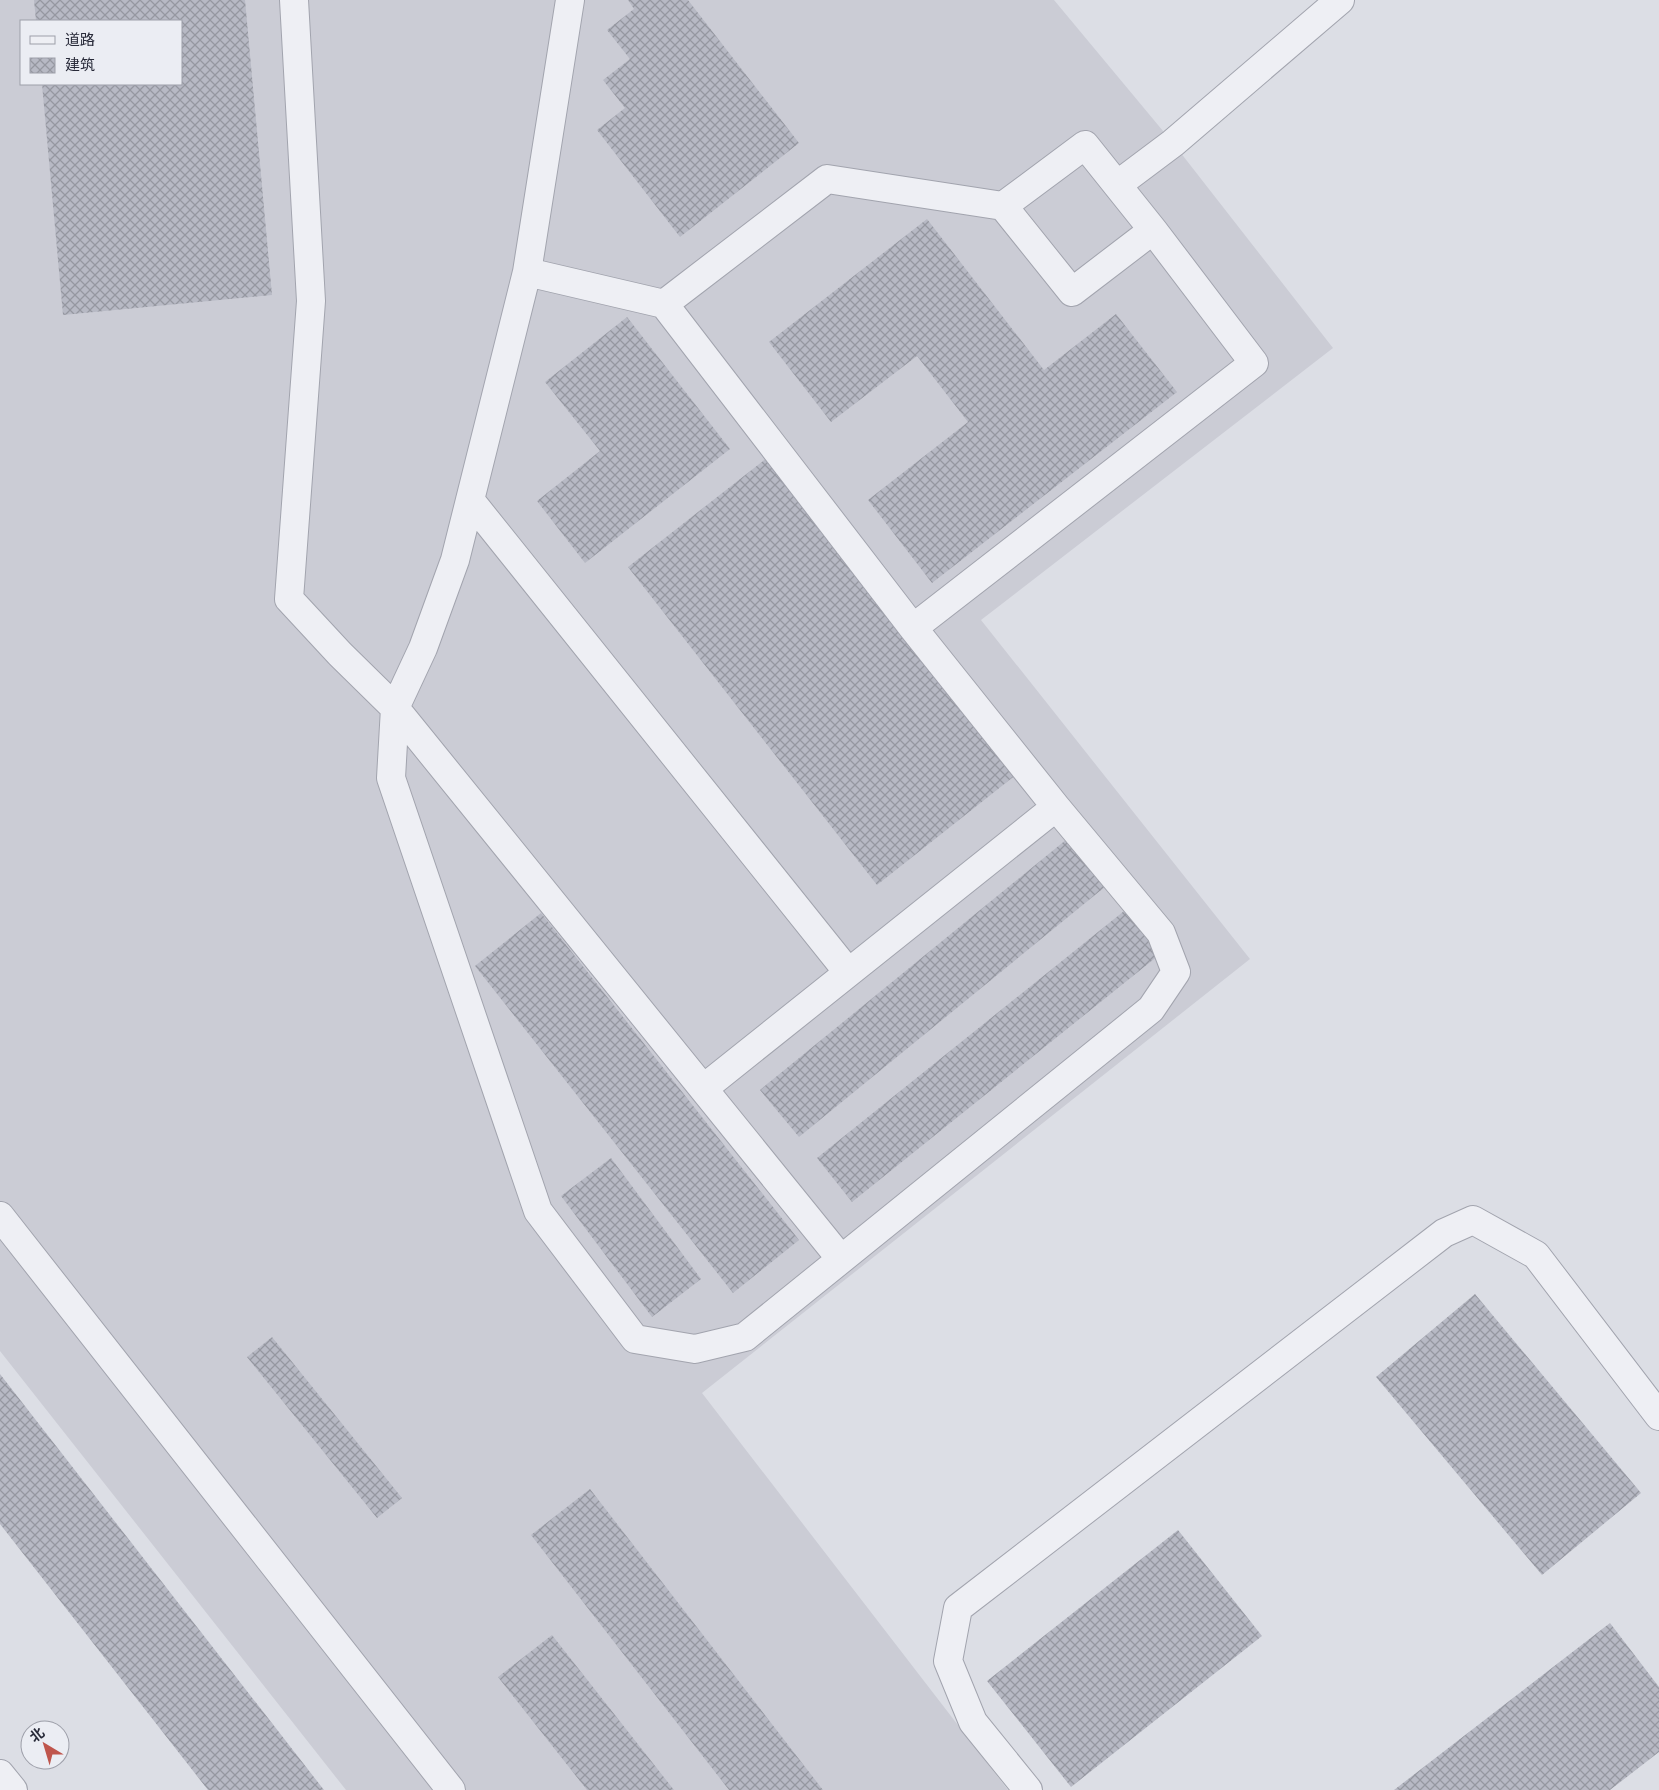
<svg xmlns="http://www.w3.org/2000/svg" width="1659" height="1790" viewBox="0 0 1659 1790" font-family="'Archivo Narrow','Noto Sans SC',sans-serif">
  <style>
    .built { fill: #cbccd5; fill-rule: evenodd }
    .building { fill: url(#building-cross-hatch) }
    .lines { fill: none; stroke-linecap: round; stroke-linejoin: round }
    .minor-casing { stroke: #a2a4ae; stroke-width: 30 }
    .minor { stroke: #eeeff4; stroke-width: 28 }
  </style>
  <defs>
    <pattern id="building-cross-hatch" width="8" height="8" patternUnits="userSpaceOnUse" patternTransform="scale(1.25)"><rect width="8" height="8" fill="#b7b9c4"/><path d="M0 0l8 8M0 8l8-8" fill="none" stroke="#9597a0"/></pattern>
  </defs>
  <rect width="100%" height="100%" fill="#dcdee5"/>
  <path class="built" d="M0,0H1054L1173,143L1333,348L981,620L1250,959L702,1393L1008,1790H346L0,1351ZM21,21H181V84H21Z"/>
  <path class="building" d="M34,0H245L272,295L63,315L42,84H181V21H36Z
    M628,0H688L799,143L680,237L597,130L625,108L603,80L630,59L607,30L634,9Z
    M927,219L1044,370L1116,314L1177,392L932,583L868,500L968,422L917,356L831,422L769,342Z
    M627,317L730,449L585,563L537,501L600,451L545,382Z
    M768,457L1017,774L877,885L628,567Z
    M1067,839L1106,886L799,1137L760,1090Z
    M1129,907L1164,951L852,1202L817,1158Z
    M541,913L799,1240L733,1293L475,966Z
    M611,1158L701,1279L652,1317L561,1196Z
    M1475,1294L1641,1493L1542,1575L1376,1377Z
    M272,1337L402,1498L377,1518L247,1357Z
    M0,1374L324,1790H208L0,1524Z
    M590,1489L823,1790H729L531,1535Z
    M1178,1530L1262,1636L1071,1787L987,1681Z
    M1610,1623L1659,1687V1752L1610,1790H1394Z
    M552,1635L674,1790H587L498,1677Z"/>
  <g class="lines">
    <g class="minor-casing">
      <path id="minor" d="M294,0L311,301L289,599L340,654L395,708L841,1259
        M570,0L527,272L455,560L423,648L395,708L391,778L538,1211L635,1339L695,1349L745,1337L1151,1009L1176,972L1161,933L1056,807L913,628L664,304
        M1117,185L1173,143L1340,0
        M527,272L664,304L827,179L1003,206L1072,292L1153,230
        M470,500L848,972
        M913,628L1254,363L1153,230L1085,145L1003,206
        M704,1088L1056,807
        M0,1216L451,1790
        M0,1774L13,1790
        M1028,1790L973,1722L948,1661L958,1608L1444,1233L1473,1220L1536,1255L1659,1416"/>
    </g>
    <use href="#minor" class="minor"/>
  </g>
  <rect x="20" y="20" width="162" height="65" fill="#ebedf3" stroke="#9d9fa9"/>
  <rect x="30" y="36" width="25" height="8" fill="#eeeff4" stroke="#9d9fa9"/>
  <text x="65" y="45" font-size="15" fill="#282a39">道路</text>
  <rect x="30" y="58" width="25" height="15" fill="url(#building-cross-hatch)" stroke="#9d9fa9"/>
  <text x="65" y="70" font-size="15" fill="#282a39">建筑</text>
  <g transform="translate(45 1745) rotate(322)"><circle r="24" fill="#ebedf3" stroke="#9d9fa9"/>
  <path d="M0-4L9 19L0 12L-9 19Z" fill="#bf554c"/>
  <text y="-8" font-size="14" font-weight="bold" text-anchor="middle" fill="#282a39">北</text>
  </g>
</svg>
